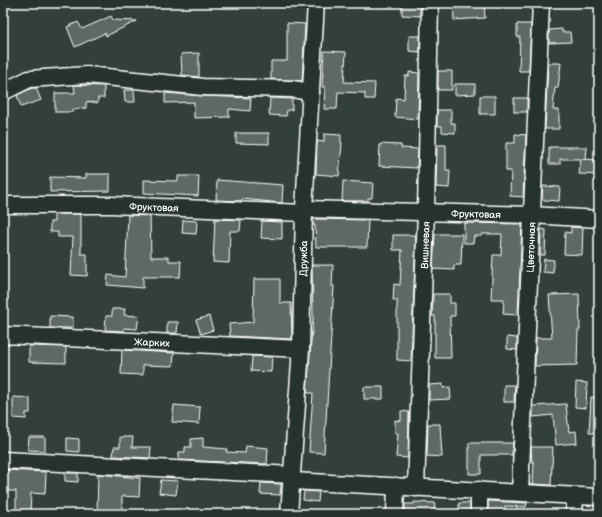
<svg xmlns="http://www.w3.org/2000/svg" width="602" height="517" viewBox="0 0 602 517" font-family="'Balsamiq Sans',sans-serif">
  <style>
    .building { fill: #5f6964; stroke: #fff }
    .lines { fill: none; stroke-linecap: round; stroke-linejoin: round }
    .minor-casing { stroke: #fff; stroke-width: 19 }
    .minor { stroke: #26332d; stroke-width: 16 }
    .labels { text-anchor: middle; stroke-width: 3; stroke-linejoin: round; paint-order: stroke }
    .street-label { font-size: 10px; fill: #fff; stroke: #26332d }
  </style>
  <rect width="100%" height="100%" fill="#333f3a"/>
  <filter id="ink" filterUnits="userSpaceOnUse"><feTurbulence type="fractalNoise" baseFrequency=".025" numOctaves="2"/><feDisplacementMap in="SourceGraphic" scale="8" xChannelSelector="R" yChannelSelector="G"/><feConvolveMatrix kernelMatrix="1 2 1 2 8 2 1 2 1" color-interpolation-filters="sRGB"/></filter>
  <g filter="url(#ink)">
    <path class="building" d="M402,3H420V16L402,15Z
      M453,3H484L485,18L454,20Z
      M111,16L113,20L137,21L106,36L105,33L75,47L67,27L78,22L82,29Z
      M287,23L305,24L302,81L271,79V61H287Z
      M517,24H531L529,71H519L520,37H517Z
      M562,29V32H570L571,42L549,43V30Z
      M409,36H420V52L409,51Z
      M324,51L346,52L344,82L375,83L374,99H365V93L338,92L337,109H324L325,87H322Z
      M199,53V77L182,75L181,54Z
      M548,63H561L558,88H555L553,110H559V129H545Z
      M438,71H452V90H438Z
      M409,72L419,73L418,119L395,117L396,98L404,99L405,76H409Z
      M455,84H475V94L455,95Z
      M74,85L104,86V98H98V103L86,102V108L73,110V112H55V93H75Z
      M32,88H36L41,100L21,107L17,95Z
      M124,90H134L135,102H125Z
      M165,93L203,96L251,98L250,111L229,109V117L194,118V102L165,103Z
      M480,96H495V114H480Z
      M270,98L292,99V110H287L286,116L269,115Z
      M514,98H527V112H514Z
      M437,110H451V123H455V133L442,132V126H437Z
      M236,133H269V144L236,143Z
      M324,134L341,135V143H342L339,176L316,174L317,141L324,142Z
      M515,134L526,135L523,197L510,196L511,171H506V143H515Z
      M380,144L401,145V148L418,149L417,168L379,166Z
      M437,145H446V170H450L449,188L436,187Z
      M549,147H587L586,159H582L599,160V175L579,174L581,159H560V164H549Z
      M86,174H110V191L50,192V177L86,178Z
      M178,176H199L198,196L144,193V180L178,181Z
      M217,180L283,185L282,203L242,199L241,201L216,200Z
      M343,181L373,183L372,198H368V201H342Z
      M543,186L560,187L559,201L544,200L542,197Z
      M54,214H81V254H87V276L71,275L73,237H58V232H50V222H54Z
      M128,215L150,216L151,257H169V261H181L180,277H143V288L107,285L108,275L125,277Z
      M215,219L241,220L240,231H230L229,263L213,262Z
      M313,219L368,220L367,247H316L315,225H313Z
      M183,220L197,221L196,234L182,233Z
      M262,221L282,222V239L261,238Z
      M464,223L522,224L518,315L503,314L504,299H491L493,255H501L502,234H482V236H474L473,243H464Z
      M571,227L583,228L582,255L564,254L565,232L571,233Z
      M541,229L546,230L545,255H540Z
      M435,234H462L461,265H454V270L433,269Z
      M393,235H416L411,361L397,360V300H393L394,284L400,285L402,250H393Z
      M544,259L554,260L553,273L543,272Z
      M312,265H333L332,286H334L324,453L309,452L313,393H307L313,317Z
      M254,279H280V303H291L292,339L230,336L229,324L253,322Z
      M433,294H450V303H455V316H450L451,358H435V316H432Z
      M579,294L580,330H578L577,365L535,366L536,338H552L549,295Z
      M112,309H125L124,315L139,316L137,329L124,328V331L105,330L106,316H112Z
      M50,316L73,317V328H50Z
      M209,316L213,330L201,334L196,320Z
      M167,322H178L177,333H167Z
      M507,337L517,338V350L507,349Z
      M29,346L66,347V363L29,362Z
      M122,350L174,353L173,366L143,365V375L121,374Z
      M252,356L272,357L271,372L251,371Z
      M576,382L587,383L586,408L575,407Z
      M443,384V388L450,387L451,399L429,400V385Z
      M504,385H515L514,402H504Z
      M364,387H383V399H364Z
      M13,397L30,398V413H26V419L13,418Z
      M591,397L599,398V433H589Z
      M566,404L569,432L576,431L577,443L556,445L553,415L533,417V406Z
      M174,405L200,407L199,424L172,422Z
      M401,411L409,412L408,458L396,457L398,433H395V420L401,421Z
      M428,424H440L442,457L427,456Z
      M29,437H45V451L28,450Z
      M120,437H133L132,447H151L150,458L113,456L114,447H120Z
      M67,438L79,439V452L67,451Z
      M203,438V447L227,449L226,452L245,453L246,446L268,448L267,464L179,460V452H185V447H191V439Z
      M469,443H513L512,455H481V474H469Z
      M531,447H553L551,485L533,484L534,462H532Z
      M3,470L46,472L45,494L31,493L30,514H16V491H3Z
      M65,473H78V482L65,481Z
      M98,474L140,478L139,497L122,496V514H97Z
      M161,480L178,481L176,495L159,493Z
      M261,483L281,484L280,495L260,494Z
      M304,491L319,492L318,502L303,500Z
      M488,501L527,503L526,507L505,506V514H488Z
      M414,502L435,503L434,514H405V504H414Z
      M459,503H470V514H459Z"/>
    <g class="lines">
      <g class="minor-casing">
        <g id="minor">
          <path d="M3,92L29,79L87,75L203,87L292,89L311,92"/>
          <path id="s1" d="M3,205H111L304,213"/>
          <path id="s2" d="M304,209L531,215L599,219"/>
          <path id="s3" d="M3,335L301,349"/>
          <path d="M3,460L292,475"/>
          <path d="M292,481L599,497"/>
          <path id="s4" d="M416,488L426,212L430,3"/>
          <path id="s5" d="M520,492L541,3"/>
          <path id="s6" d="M289,514L301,349L304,209L316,3"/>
          <path d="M395,514L396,486"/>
          <path d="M479,514V490"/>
          <path d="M574,514L575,496"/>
        </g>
      </g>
      <use href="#minor" class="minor"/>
    </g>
  </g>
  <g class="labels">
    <g class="street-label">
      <text dy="4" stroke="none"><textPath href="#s1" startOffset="151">Фруктовая</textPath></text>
      <text dy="4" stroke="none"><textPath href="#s2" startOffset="172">Фруктовая</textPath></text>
      <text dy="4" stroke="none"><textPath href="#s4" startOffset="243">Вишневая</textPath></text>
      <text dy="4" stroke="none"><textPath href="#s5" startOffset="245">Цветочная</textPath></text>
      <text dy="4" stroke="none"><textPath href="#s6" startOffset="256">Дружба</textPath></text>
      <text dy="4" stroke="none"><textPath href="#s3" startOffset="149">Жарких</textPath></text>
    </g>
  </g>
  <rect width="602" height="517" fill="none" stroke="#26332d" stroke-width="16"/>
  <rect x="8" y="8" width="586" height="501" fill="none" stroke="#fff" stroke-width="1.5" filter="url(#ink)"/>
</svg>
